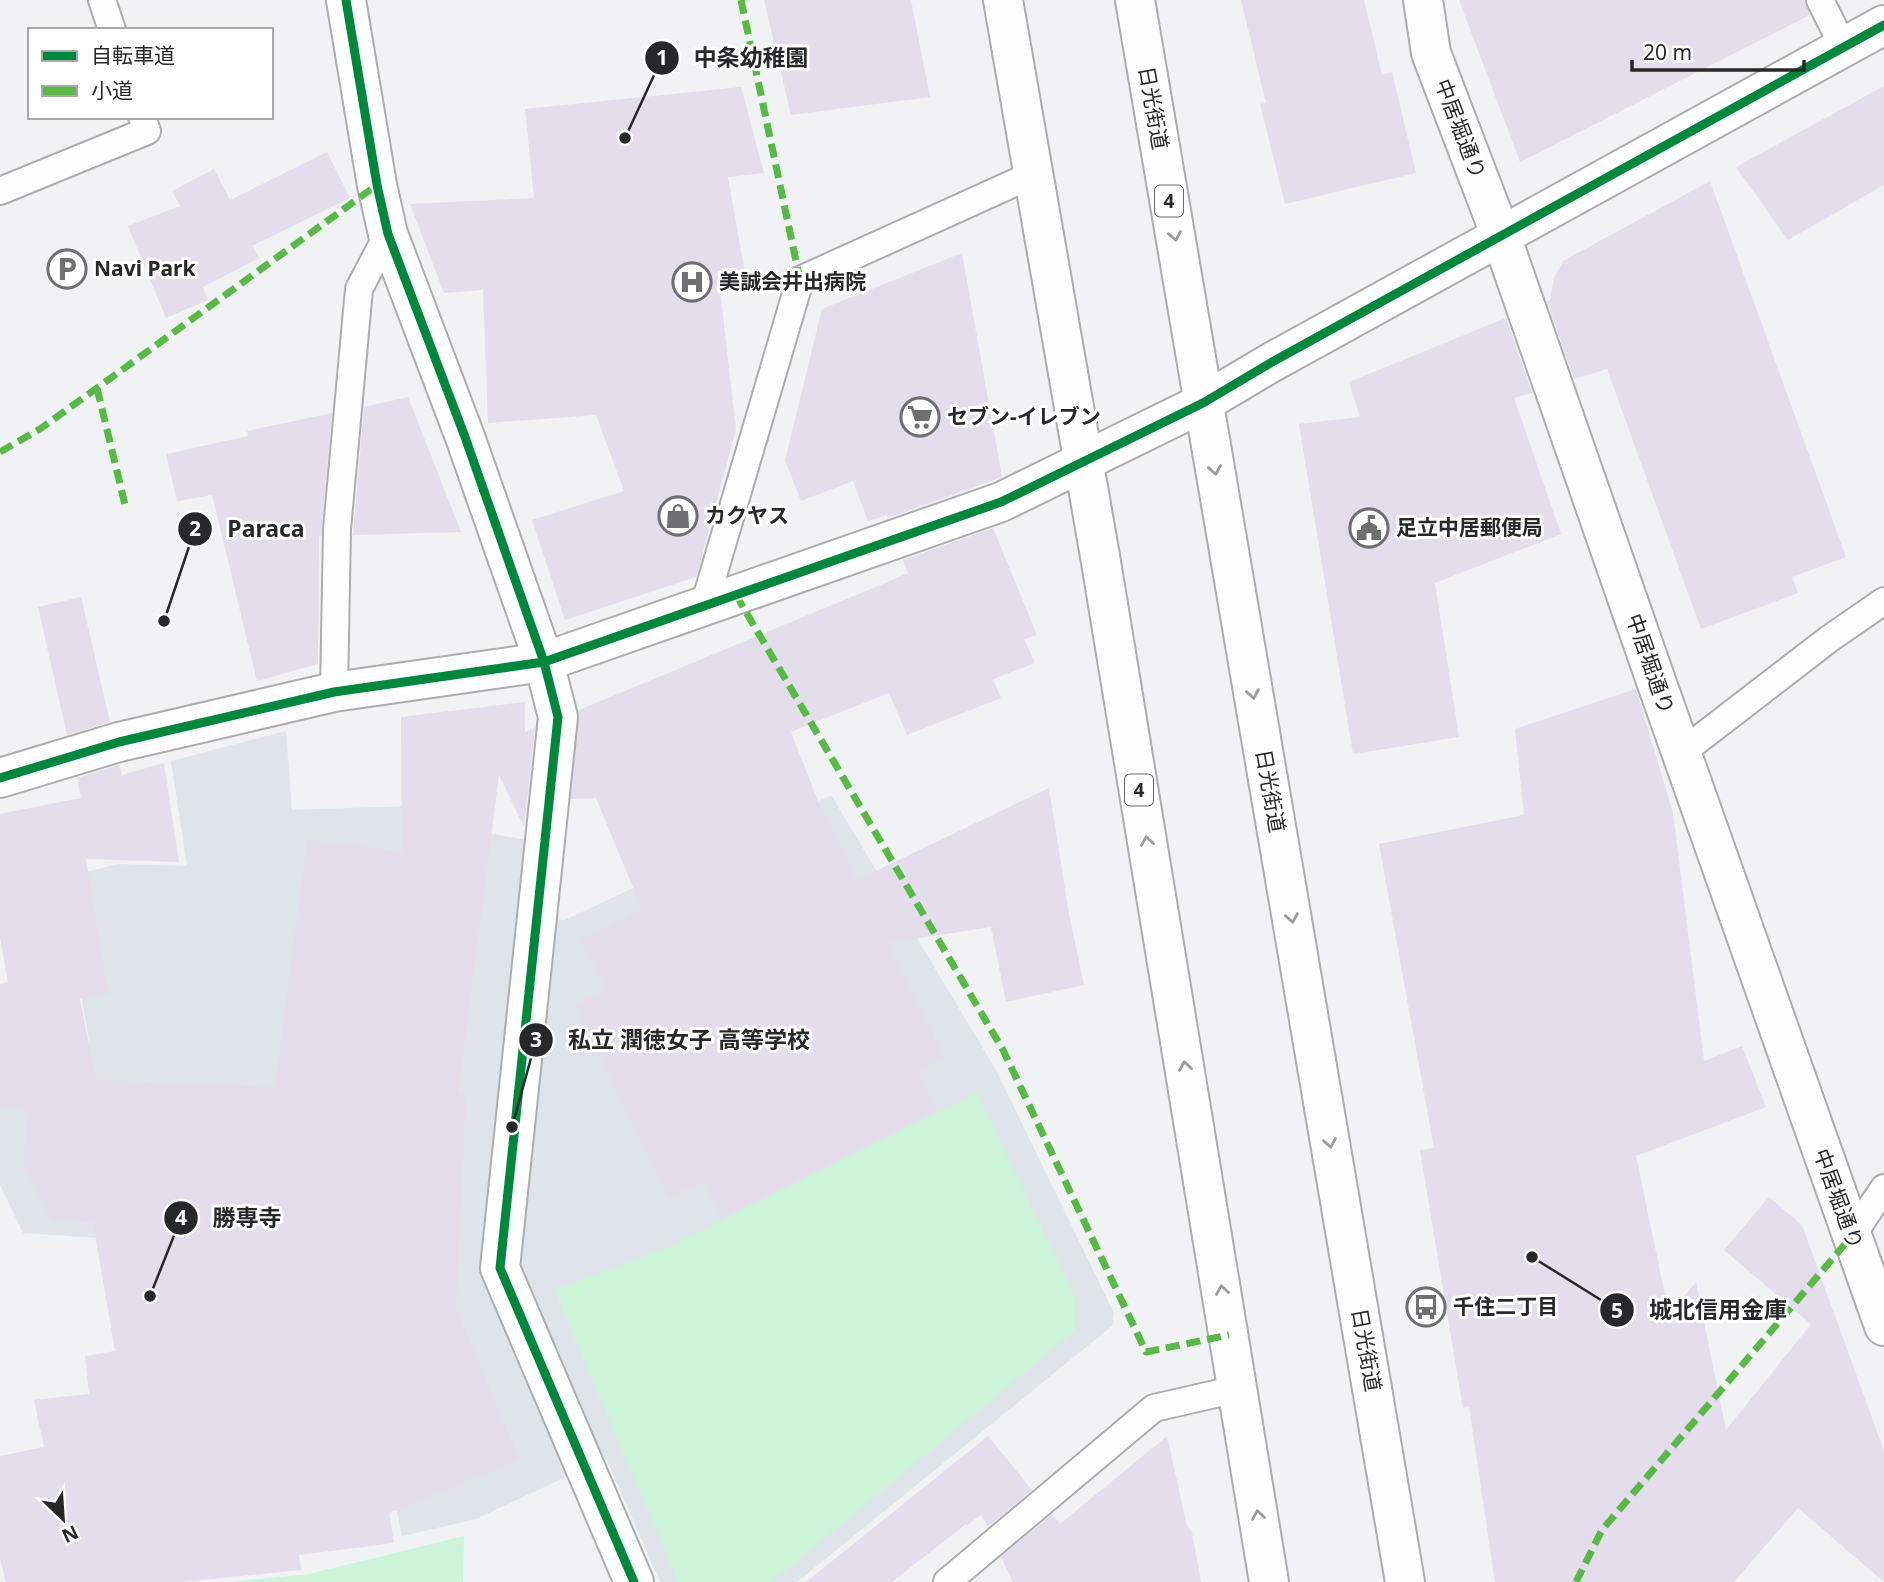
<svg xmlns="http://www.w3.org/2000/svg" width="1884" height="1582" viewBox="0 0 1884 1582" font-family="'Noto Sans','Noto Sans JP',sans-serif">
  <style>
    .built { fill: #dfe4ea }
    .green { fill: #cdf3d8 }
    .building { fill: #e4ddeb }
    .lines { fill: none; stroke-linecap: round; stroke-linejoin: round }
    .lane-casing { stroke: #acadae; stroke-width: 30 }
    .street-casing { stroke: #acadae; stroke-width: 42 }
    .secondary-casing { stroke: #acadae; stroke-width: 42 }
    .highway-casing { stroke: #acadae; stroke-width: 42 }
    .lane { stroke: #fdfdfd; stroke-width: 26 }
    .street { stroke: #fdfdfd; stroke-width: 38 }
    .secondary { stroke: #fdfdfd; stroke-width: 38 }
    .highway { stroke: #fdfdfd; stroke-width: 38 }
    .quiet { stroke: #58b947; stroke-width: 7; stroke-dasharray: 14 7; stroke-linecap: butt }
    .cycleway-casing { stroke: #fefefe; stroke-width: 13 }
    .cycleway { stroke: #00873e; stroke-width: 9 }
    .oneway { stroke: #9d9d9e }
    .labels { text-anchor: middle; stroke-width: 6; stroke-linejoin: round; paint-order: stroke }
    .shield { fill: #fefefe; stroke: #686869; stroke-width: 2 }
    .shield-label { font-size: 19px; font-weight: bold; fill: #272829 }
    .street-label { font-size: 21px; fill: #272829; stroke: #fefefe }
    .poi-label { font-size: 21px; font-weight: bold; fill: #272829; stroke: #fefefe; text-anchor: start }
    .leader { fill: none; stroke: #272829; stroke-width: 2.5 }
    .callout-dot { fill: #272829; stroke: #fefefe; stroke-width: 2.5 }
    .mark-label { font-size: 21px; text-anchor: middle; font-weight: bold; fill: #fff }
    .callout-label { font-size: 23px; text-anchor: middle; font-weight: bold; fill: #272829; stroke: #fefefe; stroke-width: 6; stroke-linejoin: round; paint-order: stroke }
  </style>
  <rect width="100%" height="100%" fill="#f0f2f4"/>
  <path class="built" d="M286,731L292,810L469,804V830L527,840L516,919L565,920L831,795L996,1070L1114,1313L1112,1326L797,1582H660L606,1458L476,1519L402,1536L385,1451L129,1240L23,1233L0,1185V1041H89L61,878L118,864L187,866L171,761Z"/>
  <path class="green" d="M977,1093L1075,1297V1331L772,1582H678L554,1290L664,1249Z
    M464,1536L463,1582H230L309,1574Z"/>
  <path class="building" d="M764,0H911L930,97L791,115Z
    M1241,0H1364L1382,75L1392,72L1416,173L1285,204L1260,104L1266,103Z
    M1459,0H1804L1810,15L1520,162Z
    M1884,86V185L1788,240L1736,167Z
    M741,87L764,173L728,177L745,273L719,280L736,430L696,577L565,620L532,520L624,491L596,415L488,423L483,290L444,293L410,204L534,198L525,109Z
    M327,152L350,198L252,246L259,258L203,287L208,300L166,318L128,226L180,206L172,191L214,169L230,200Z
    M1710,181L1846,557L1792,577L1798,593L1701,629L1607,369L1574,379L1547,302L1550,300L1554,278L1563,261Z
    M962,253L1002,477L888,518L887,515L868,521L853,481L801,501L785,460L822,309Z
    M1506,318L1532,393L1514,398L1561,534L1435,583L1459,737L1353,754L1299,424L1360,417L1349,382Z
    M408,397L461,532L353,535L364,407Z
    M332,413L321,536H319L318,664L257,681L212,495L177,501L166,454L248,436L247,431Z
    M993,528L1037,635L1024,639L1035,663L993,679L1001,698L907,735L889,693L791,732L818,801L857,880L1049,788L1069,914L1084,985L1006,1002L991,927L888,943L945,1058L918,1071L937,1110L721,1217L704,1181L669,1198L574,1005L606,989L580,939L642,909L596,798L571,799L579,710L890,581L908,573L903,560Z
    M81,597L110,722L67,735L38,607Z
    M1636,689L1673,813L1704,1061L1742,1046L1766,1107L1636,1156L1669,1314L1696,1282L1726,1430L1811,1324L1724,1250L1769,1197L1802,1225L1884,1451V1582L1798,1508L1734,1582H1495L1469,1407L1463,1408L1420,1150L1434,1148L1379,844L1524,815L1515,729Z
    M525,702V732L535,728L524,827L499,775L458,1094H466L456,1308L520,1460L389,1513L394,1543L299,1555L301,1570L182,1582H6L0,1558V1456L44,1447L34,1400L89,1394L85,1356L115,1351L93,1222L52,1221L23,1165L28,1111L0,1105V984L8,982L0,938V814L81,798L77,778L119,765L122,775L164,763L179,862L86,859L108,994L80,999L96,1080L275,1087L307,839L402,852L401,717Z
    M988,1436L1032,1490L988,1527L981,1514L967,1526L966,1524L892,1582H806Z
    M1167,1436L1187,1526L1192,1532L1201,1582H1013L1001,1557L1052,1514L1060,1524Z"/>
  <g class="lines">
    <g class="lane-casing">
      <path id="lane" d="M102,0L112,30
        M1820,0L1844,48
        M0,191L147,131L142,117
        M704,606L800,280L1034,174
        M334,692L337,529L359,289L388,234
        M1681,753L1829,639L1884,601
        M1851,1237L1884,1188
        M947,1582L1154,1408L1237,1389"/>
    </g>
    <g class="street-casing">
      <path id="street" d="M346,0L377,185L388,234L465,437L544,662L558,717L500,1268L634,1582
        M1423,0L1431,53L1501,236L1655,678L1884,1326"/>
    </g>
    <g class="secondary-casing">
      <path id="secondary" d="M0,778L119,742L334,692L544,662L1001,502L1203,403L1272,362L1884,25"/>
    </g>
    <g class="highway-casing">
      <path id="highway" d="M1003,0L1101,562L1269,1582
        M1135,0L1405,1582"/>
    </g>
    <use href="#lane" class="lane"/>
    <use href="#street" class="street"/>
    <use href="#secondary" class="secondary"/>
    <use href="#highway" class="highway"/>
    <path class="quiet" d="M741,0L800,280
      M97,388L126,509
      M0,452L40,429L97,388L377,185
      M736,595L1003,1050L1146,1352L1229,1335
      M1576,1582L1602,1530L1851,1237"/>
    <g class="cycleway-casing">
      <path id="cycleway" d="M346,0L377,185L388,234L465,437L544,662L558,717L500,1268L634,1582
        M0,778L119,742L334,692L544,662L1001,502L1203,403L1272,362L1884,25"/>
    </g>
    <use href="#cycleway" class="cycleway"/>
  </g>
  <defs><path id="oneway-chevron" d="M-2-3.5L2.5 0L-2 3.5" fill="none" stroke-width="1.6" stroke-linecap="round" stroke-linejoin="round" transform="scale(1.75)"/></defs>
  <g class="oneway">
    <use href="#oneway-chevron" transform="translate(1175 236) rotate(80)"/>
    <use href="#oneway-chevron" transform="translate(1215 470) rotate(80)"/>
    <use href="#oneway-chevron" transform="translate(1253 694) rotate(80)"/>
    <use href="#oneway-chevron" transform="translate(1147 841) rotate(-99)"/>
    <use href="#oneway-chevron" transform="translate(1292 918) rotate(80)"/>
    <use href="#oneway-chevron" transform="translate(1185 1066) rotate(-99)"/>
    <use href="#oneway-chevron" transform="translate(1330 1143) rotate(80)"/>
    <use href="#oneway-chevron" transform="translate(1222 1290) rotate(-99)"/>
    <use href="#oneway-chevron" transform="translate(1258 1515) rotate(-99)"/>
  </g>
  <defs>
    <g id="parking-ring" transform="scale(2.0125)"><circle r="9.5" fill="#fefefe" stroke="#6d6f70" stroke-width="1.5"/><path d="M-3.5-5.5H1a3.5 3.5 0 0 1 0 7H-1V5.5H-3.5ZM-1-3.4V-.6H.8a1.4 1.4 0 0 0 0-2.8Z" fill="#6d6f70"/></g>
    <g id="hospital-ring" transform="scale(2.0125)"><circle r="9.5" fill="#fefefe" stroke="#6d6f70" stroke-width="1.5"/><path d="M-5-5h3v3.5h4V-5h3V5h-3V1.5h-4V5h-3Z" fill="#6d6f70"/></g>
    <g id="supermarket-ring" transform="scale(2.0125)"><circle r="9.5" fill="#fefefe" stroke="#6d6f70" stroke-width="1.5"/><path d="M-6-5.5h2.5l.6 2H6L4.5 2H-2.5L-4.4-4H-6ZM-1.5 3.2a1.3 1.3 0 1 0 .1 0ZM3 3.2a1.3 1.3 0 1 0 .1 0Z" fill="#6d6f70"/></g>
    <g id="shop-ring" transform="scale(2.0125)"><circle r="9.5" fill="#fefefe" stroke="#6d6f70" stroke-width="1.5"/><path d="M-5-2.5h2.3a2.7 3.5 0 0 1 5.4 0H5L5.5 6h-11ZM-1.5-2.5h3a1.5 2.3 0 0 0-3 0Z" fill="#6d6f70"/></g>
    <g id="civic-ring" transform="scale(2.0125)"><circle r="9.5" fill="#fefefe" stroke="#6d6f70" stroke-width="1.5"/><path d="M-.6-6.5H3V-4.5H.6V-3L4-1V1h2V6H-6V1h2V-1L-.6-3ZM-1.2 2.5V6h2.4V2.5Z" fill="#6d6f70"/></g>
    <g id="bus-ring" transform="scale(2.0125)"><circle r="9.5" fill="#fefefe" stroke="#6d6f70" stroke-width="1.5"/><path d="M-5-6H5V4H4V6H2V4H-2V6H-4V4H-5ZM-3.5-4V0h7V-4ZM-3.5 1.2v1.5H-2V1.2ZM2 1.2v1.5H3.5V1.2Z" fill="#6d6f70"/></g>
  </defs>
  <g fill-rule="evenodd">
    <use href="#parking-ring" x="67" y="269"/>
    <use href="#hospital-ring" x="692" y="282"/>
    <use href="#supermarket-ring" x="920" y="417"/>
    <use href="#shop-ring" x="678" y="516"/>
    <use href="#civic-ring" x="1369" y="528"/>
    <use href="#bus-ring" x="1426" y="1307"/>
  </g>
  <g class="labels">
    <g class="shield">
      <rect x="1155" y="185.5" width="28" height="31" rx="5"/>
      <rect x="1125" y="774.5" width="28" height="31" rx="5"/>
    </g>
    <g class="shield-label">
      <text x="1169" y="208">4</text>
      <text x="1139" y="797">4</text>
    </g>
    <g class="street-label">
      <text transform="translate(1153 108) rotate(80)" y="7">日光街道</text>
      <text transform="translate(1460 129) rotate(69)" y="7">中居堀通り</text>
      <text transform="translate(1650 664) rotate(71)" y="7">中居堀通り</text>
      <text transform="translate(1270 791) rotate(80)" y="7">日光街道</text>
      <text transform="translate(1838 1199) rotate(70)" y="7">中居堀通り</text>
      <text transform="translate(1366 1350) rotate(80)" y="7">日光街道</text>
    </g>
    <g class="poi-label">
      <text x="94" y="276">Navi Park</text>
      <text x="719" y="289">美誠会井出病院</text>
      <text x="947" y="424">セブン-イレブン</text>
      <text x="705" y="523">カクヤス</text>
      <text x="1396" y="535">足立中居郵便局</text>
      <text x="1453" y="1314">千住二丁目</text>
    </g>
  </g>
  <path class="leader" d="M625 138L662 58M164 621L195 529M512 1127L536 1040M150 1296L181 1218M1532 1257L1617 1310"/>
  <g class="callout-dot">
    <circle cx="625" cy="138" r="7"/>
    <circle cx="164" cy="621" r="7"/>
    <circle cx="512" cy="1127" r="7"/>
    <circle cx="150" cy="1296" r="7"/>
    <circle cx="1532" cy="1257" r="7"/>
    <circle cx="662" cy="58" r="18"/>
    <circle cx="195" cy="529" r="18"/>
    <circle cx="536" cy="1040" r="18"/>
    <circle cx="181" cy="1218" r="18"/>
    <circle cx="1617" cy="1310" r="18"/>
  </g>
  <g class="mark-label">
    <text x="662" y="65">1</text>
    <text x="195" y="536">2</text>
    <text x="536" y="1047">3</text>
    <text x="181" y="1225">4</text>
    <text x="1617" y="1318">5</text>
  </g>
  <g class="callout-label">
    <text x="751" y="66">中条幼稚園</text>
    <text x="266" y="537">Paraca</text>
    <text x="689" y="1048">私立 潤徳女子 高等学校</text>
    <text x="247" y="1226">勝専寺</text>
    <text x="1718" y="1318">城北信用金庫</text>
  </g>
  <rect x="28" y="28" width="245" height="91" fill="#fefefe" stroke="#a8a8a9" stroke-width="2"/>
  <rect x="42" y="51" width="35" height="10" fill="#00873e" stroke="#a8a8a9" stroke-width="2"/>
  <text x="91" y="63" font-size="21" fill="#272829">自転車道</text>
  <rect x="42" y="86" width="35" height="10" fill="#58b947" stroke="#a8a8a9" stroke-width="2"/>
  <text x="91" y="98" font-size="21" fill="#272829">小道</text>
  <g transform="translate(63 1519) rotate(155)" stroke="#fefefe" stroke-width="5" paint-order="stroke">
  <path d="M0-5L12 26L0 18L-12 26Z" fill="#272829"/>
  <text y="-10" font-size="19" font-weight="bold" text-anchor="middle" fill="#272829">N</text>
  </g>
  <path d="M1632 60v10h172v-10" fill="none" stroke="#272829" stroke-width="3.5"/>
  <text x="1643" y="60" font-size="21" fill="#272829" stroke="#fefefe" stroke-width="5" paint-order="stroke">20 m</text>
</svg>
